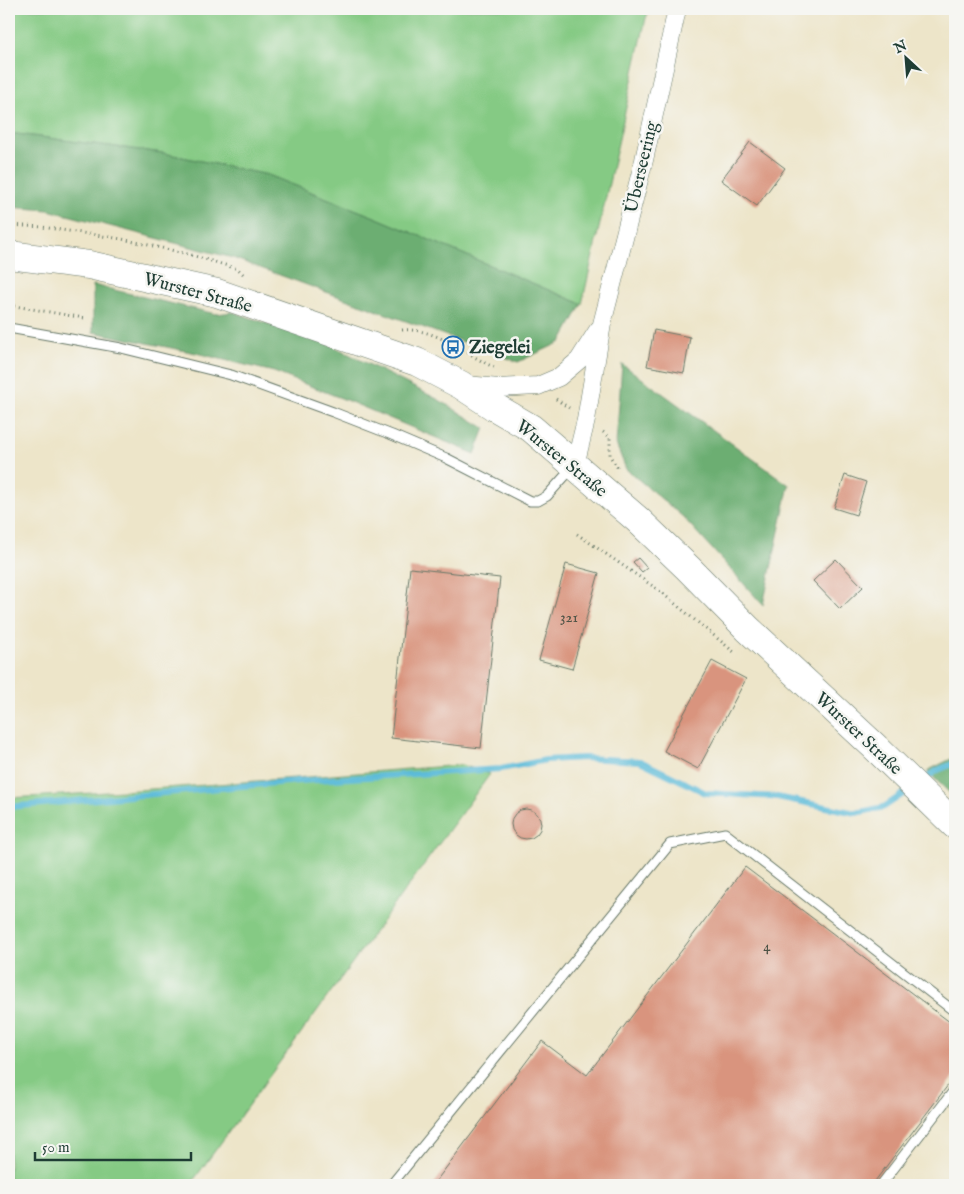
<svg xmlns="http://www.w3.org/2000/svg" width="964" height="1194" viewBox="0 0 964 1194" font-family="'IM FELL English',serif">
  <style>
    .green { fill: #85ca84; stroke: #52845c }
    .forest { fill: #6cae72; stroke: #467653 }
    .lines { fill: none; stroke-linecap: round; stroke-linejoin: round }
    .stream { stroke: #59bad8; stroke-width: 6 }
    .building { fill: #d9947e }
    .service-casing { stroke: #677868; stroke-width: 11 }
    .minor-casing { stroke: #677868; stroke-width: 19 }
    .primary-casing { stroke: #677868; stroke-width: 29 }
    .path { stroke: #677868; stroke-width: 3; stroke-dasharray: 1 4; stroke-linecap: butt }
    .service { stroke: #fff; stroke-width: 9 }
    .minor { stroke: #fff; stroke-width: 18 }
    .primary { stroke: #fff; stroke-width: 28 }
    .labels { text-anchor: middle; stroke-width: 5; stroke-linejoin: round; paint-order: stroke }
    .number-label { font-size: 15px; fill: #4e5346 }
    .street-label { font-size: 18px; fill: #1f3d34; stroke: #f6f6f2 }
    .poi-label { font-size: 18px; font-weight: bold; fill: #1f3d34; stroke: #f6f6f2; text-anchor: start }
  </style>
  <rect width="100%" height="100%" fill="#f6f6f2"/>
  <filter id="ink" filterUnits="userSpaceOnUse"><feTurbulence type="fractalNoise" baseFrequency=".02" numOctaves="2"/><feDisplacementMap in="SourceGraphic" scale="10" xChannelSelector="R" yChannelSelector="G"/><feConvolveMatrix kernelMatrix="1 2 1 2 8 2 1 2 1" color-interpolation-filters="sRGB"/></filter>
  <filter id="wash" filterUnits="userSpaceOnUse"><feTurbulence type="fractalNoise" baseFrequency=".0096" numOctaves="4" result="noise"/><feDisplacementMap in="SourceGraphic" scale="20" xChannelSelector="R" yChannelSelector="G"/><feGaussianBlur stdDeviation="1.12" result="paint"/><feColorMatrix in="noise" values="0 0 0 0 0 0 0 0 0 0 0 0 0 0 0 0 0 1.4 0 .05"/><feComposite in="paint" operator="in"/></filter>
  <g filter="url(#wash)">
    <rect width="100%" height="100%" fill="#ede5c9"/>
    <path class="green" d="M9,9H650L646,18L582,304L377,218L268,175L163,153L9,133Z
      M462,765L490,774L190,1185H9V798C160,790 311,776 462,765Z"/>
    <path class="forest" d="M9,133L163,153L268,175L377,218L582,304L561,342L518,362L233,258L48,210L9,207Z
      M93,285L216,314L233,312L329,344L439,400L485,428L475,454L346,400L274,372L196,353L93,332Z
      M622,364L789,485L763,605L683,517L626,469L616,444Z
      M955,757V798L927,771Z"/>
    <g class="lines">
      <path class="stream" d="M919,783L938,770L955,763
        M9,807L299,781L501,769L546,760L584,758L640,761L706,793L777,797L856,813L884,807L909,790"/>
    </g>
    <g id="blocks">
      <path class="building" d="M750,142L785,168L757,206L721,180Z
        M654,330L690,337L684,373L647,366Z
        M845,475L866,482L856,515L834,508Z
        M638,558L647,568L642,572L633,562Z
        M836,559L863,587L840,609L813,581Z
        M566,564L599,573L572,669L539,660Z
        M410,568L500,578L481,748L391,738Z
        M712,661L746,679L698,769L664,751Z
        M511 824a15 15 0 1 1 30 0a15 15 0 1 1-30 0Z
        M745,867L955,1026V1076L872,1185H433L542,1041L587,1075Z"/>
    </g>
  </g>
  <g filter="url(#ink)">
    <use href="#blocks" fill-opacity="0" stroke="#677868" stroke-width="1"/>
    <g class="lines">
      <g class="service-casing">
        <path id="service" d="M9,328L121,348L231,375L333,412L392,435L446,458L530,501H538L547,496L573,467
          M391,1185L670,844L725,833L955,1012
          M881,1185L955,1089"/>
      </g>
      <g class="minor-casing">
        <path id="minor" d="M466,385L499,388L538,386L559,377L579,360L598,330
          M575,465L586,420L602,324L644,160L677,9"/>
      </g>
      <g class="primary-casing">
        <path id="primary" d="M9,255L89,265L217,293L417,362L461,385L493,406L531,428L638,520L688,568L748,629L874,746L955,825"/>
      </g>
      <path class="path" d="M9,225L42,227L122,239L188,254L238,269L245,276
        M9,305L84,318
        M402,330C428,328 451,343 473,356C480,360 486,364 494,367
        M556,399L569,408
        M603,432L610,437V456L619,470
        M577,534L657,589L734,652"/>
      <use href="#service" class="service"/>
      <use href="#minor" class="minor"/>
      <use href="#primary" class="primary"/>
    </g>
  </g>
  <defs>
    <g id="bus-ring" transform="scale(1.125)"><circle r="9.5" fill="#f6f6f2" stroke="#1f6fb2" stroke-width="1.5"/><path d="M-5-6H5V4H4V6H2V4H-2V6H-4V4H-5ZM-3.5-4V0h7V-4ZM-3.5 1.2v1.5H-2V1.2ZM2 1.2v1.5H3.5V1.2Z" fill="#1f6fb2"/></g>
  </defs>
  <g fill-rule="evenodd">
    <use href="#bus-ring" x="453" y="347"/>
  </g>
  <g class="labels">
    <g class="number-label">
      <text x="569" y="622">321</text>
      <text x="767" y="951">4</text>
    </g>
    <g class="street-label">
      <text transform="translate(641 167) rotate(-77)" y="6">Überseering</text>
      <text transform="translate(198 292) rotate(15)" y="6">Wurster Straße</text>
      <text transform="translate(562 458) rotate(39)" y="6">Wurster Straße</text>
      <text transform="translate(859 733) rotate(43)" y="6">Wurster Straße</text>
    </g>
    <g class="poi-label">
      <text x="469" y="353">Ziegelei</text>
    </g>
  </g>
  <rect width="964" height="1194" fill="none" stroke="#f6f6f2" stroke-width="30"/>
  <g transform="translate(906 58) rotate(334)" stroke="#f6f6f2" stroke-width="4" paint-order="stroke">
  <path d="M0-4L9 19L0 12L-9 19Z" fill="#1f3d34"/>
  <text y="-8" font-size="14" font-weight="bold" text-anchor="middle" fill="#1f3d34">N</text>
  </g>
  <path d="M35 1152v8h156v-8" fill="none" stroke="#1f3d34" stroke-width="2.5"/>
  <text x="42" y="1152" font-size="15" fill="#1f3d34" stroke="#f6f6f2" stroke-width="4" paint-order="stroke">50 m</text>
</svg>
